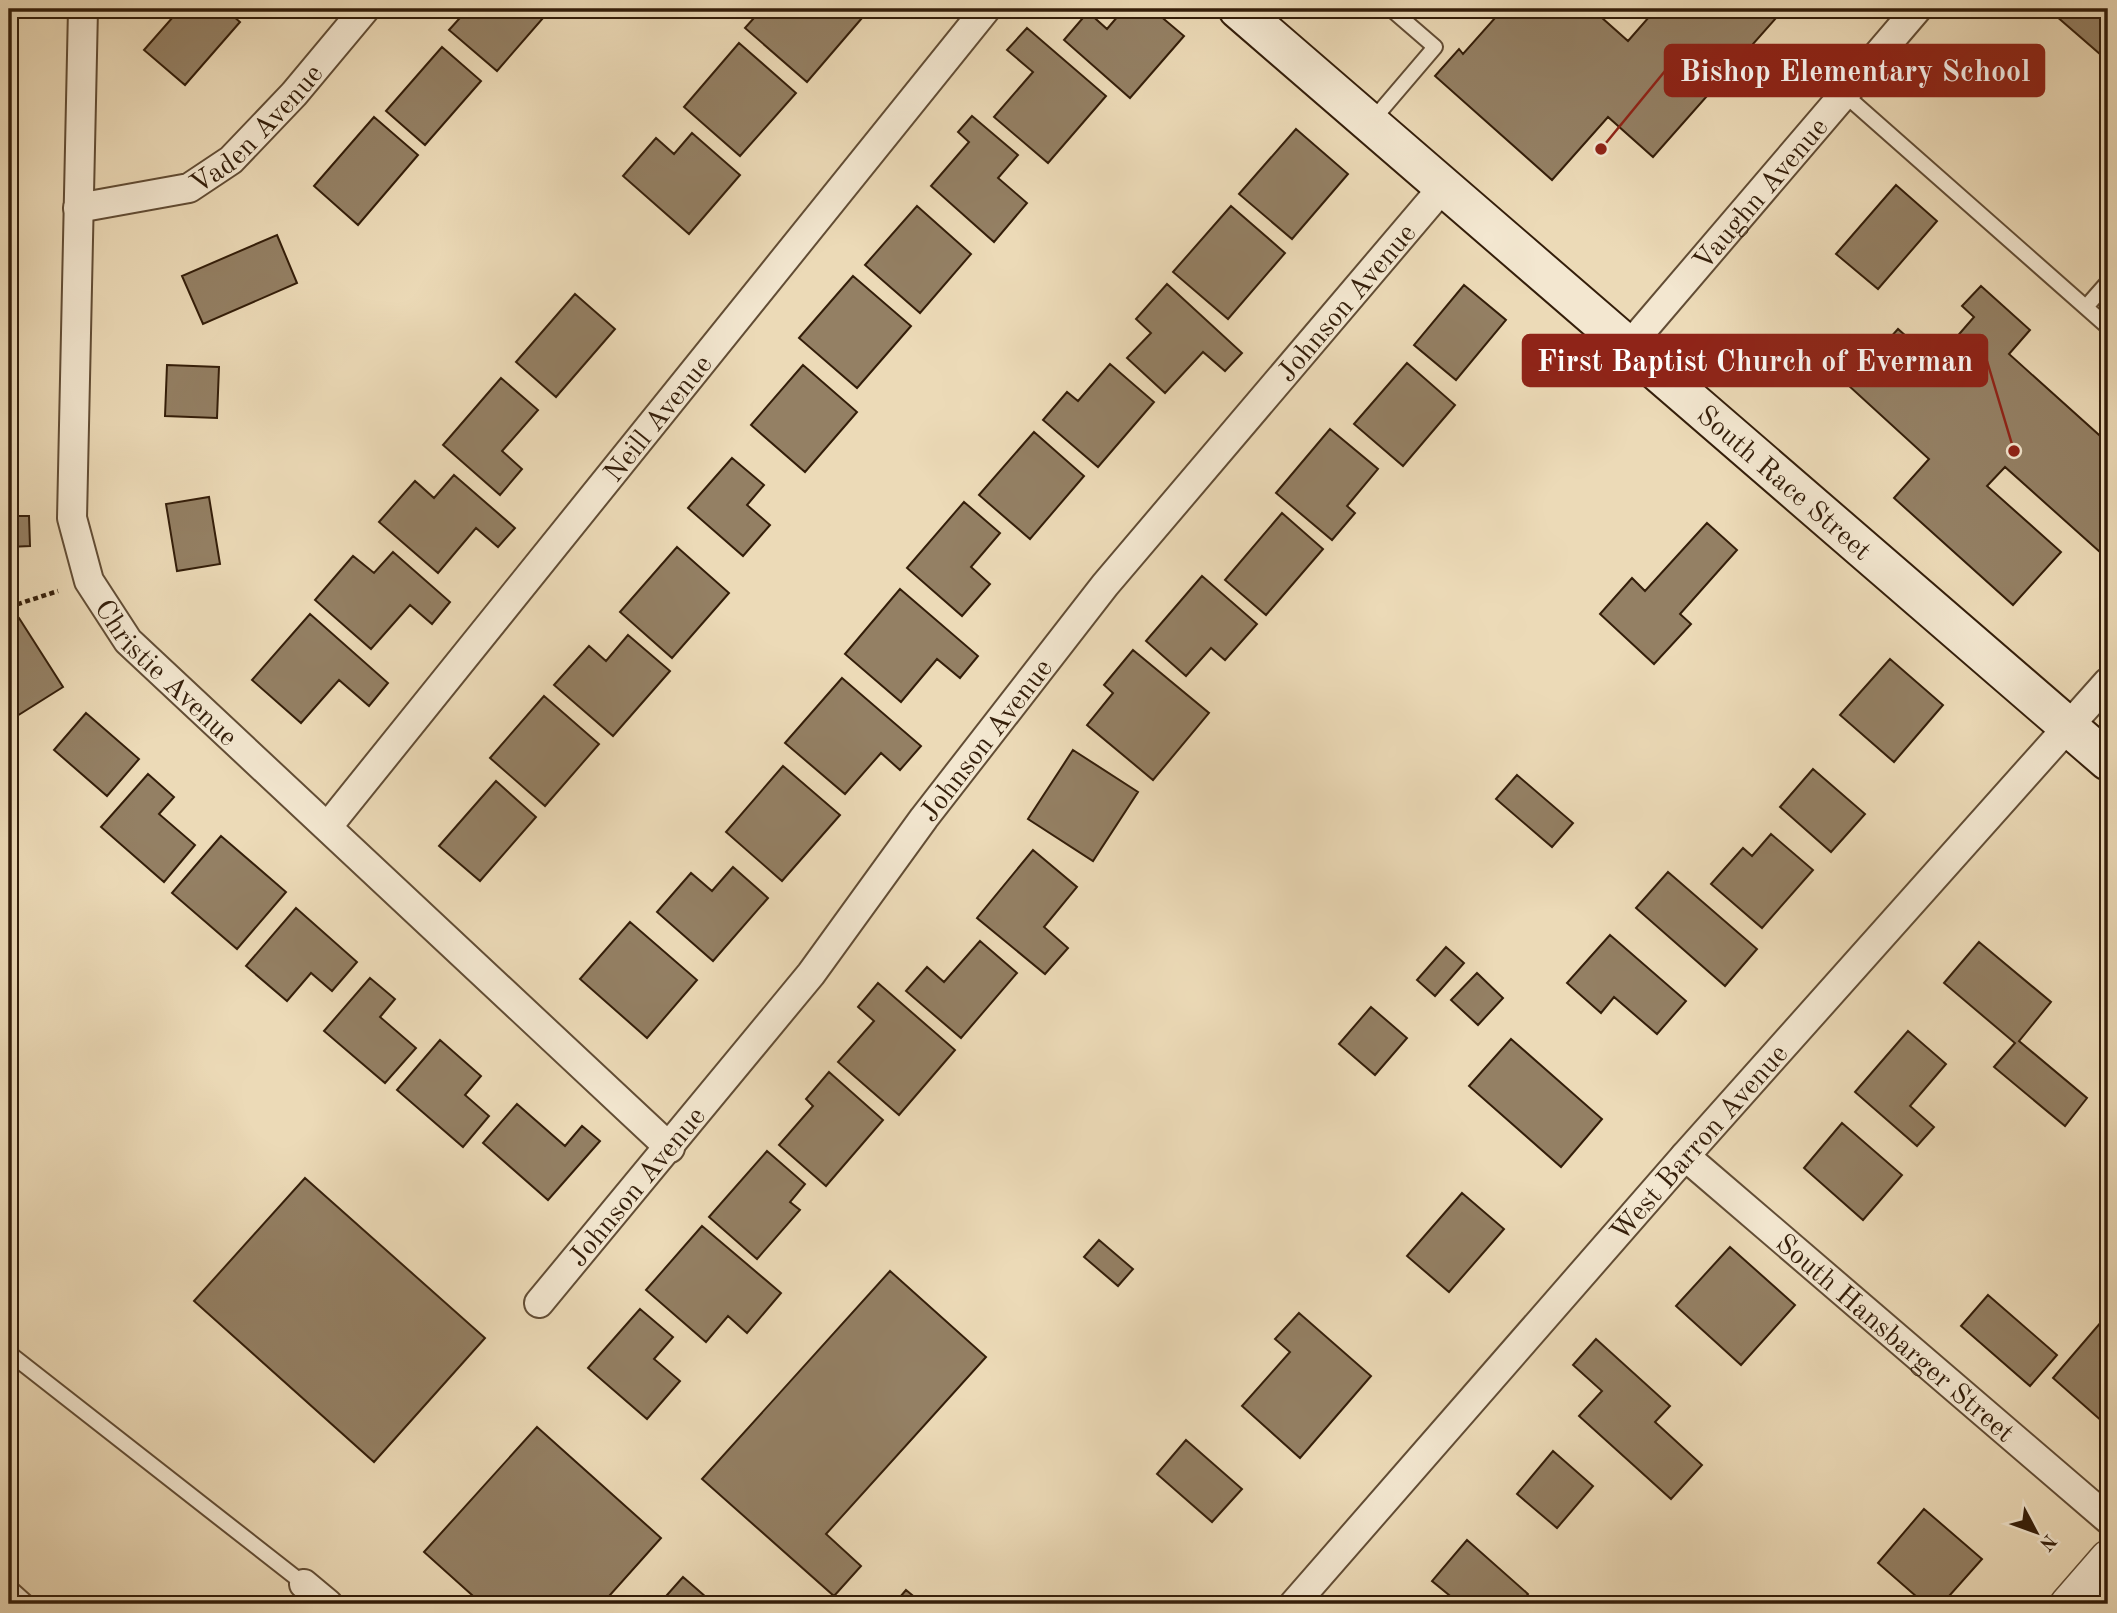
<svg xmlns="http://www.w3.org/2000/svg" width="2117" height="1613" viewBox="0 0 2117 1613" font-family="'Old Standard TT',serif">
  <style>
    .building { fill: #948064; stroke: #341e0a; stroke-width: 2 }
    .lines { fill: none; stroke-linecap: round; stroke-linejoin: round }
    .service-casing { stroke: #624d35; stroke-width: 18 }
    .minor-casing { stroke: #624d35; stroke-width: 32 }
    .tertiary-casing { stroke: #624d35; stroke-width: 38 }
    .secondary-casing { stroke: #341e0a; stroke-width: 42 }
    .path { stroke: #341e0a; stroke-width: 4.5; stroke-dasharray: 5 3.5; stroke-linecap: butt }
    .service { stroke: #f3e7d0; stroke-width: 14 }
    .minor { stroke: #f3e7d0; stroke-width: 28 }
    .tertiary { stroke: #f3e7d0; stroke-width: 35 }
    .secondary { stroke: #f3e7d0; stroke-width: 38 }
    .labels { text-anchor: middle; stroke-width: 7; stroke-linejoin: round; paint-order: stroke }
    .street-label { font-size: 28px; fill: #341e0a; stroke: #f3e7d0 }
    .leader { fill: none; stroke: #8f2418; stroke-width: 2.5 }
    .callout-dot { fill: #8f2418; stroke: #f3e7d0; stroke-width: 2.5 }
    .callout { fill: #8f2418; stroke: #8f2418; stroke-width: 2.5 }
    .callout-label { font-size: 30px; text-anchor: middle; font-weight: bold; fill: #fff }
  </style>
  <rect width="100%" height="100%" fill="#ecdab7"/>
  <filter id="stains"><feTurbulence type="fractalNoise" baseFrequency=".00286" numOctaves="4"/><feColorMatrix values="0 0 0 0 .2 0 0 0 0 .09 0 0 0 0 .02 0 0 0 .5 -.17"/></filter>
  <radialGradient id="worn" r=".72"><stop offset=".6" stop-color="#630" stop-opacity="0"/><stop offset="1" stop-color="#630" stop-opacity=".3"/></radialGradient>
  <path class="building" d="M180,9H225L240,22L185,85L144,50Z
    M468,9H549L550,10L497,71L449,30Z
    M762,9H800L808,16L814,9H852L862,18L807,82L745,28Z
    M1124,9H1152L1184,36L1130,98L1064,40L1088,12L1107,29Z
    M1503,9H1592L1628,41L1656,9H1784L1653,157L1608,117L1552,180L1435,76L1459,49L1463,54Z
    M2048,9H2108V61Z
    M1027,28L1106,96L1048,163L994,117L1033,72L1007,50Z
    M739,43L796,93L740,156L684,107Z
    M442,47L481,81L425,145L386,111Z
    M972,116L1018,155L998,178L1027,203L994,242L931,186L969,142L958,132Z
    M374,117L418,155L358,225L314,186Z
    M1296,129L1348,174L1292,239L1239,194Z
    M692,133L740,175L689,234L623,176L656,138L674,154Z
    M1896,185L1937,221L1878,289L1836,254Z
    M917,206L971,254L920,313L865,265Z
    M1231,206L1285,253L1228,319L1173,272Z
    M277,235L297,283L203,324L182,276Z
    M853,276L911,326L857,388L799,338Z
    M1167,284L1242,353L1225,371L1203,352L1165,393L1127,358L1151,333L1136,319Z
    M1464,285L1506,320L1456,380L1414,345Z
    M1981,286L2030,330L2009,354L2108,443V542L2100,552L2005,467L1987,486L2061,552L2013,605L1894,498L1929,459L1848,385L1898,329L1935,362L1974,317L1962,306Z
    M575,294L615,329L556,397L516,362Z
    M1407,363L1455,405L1403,466L1354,424Z
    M1110,364L1154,402L1098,467L1043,420L1067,392L1078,401Z
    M167,365L219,367L217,418L165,416Z
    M803,365L857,412L805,472L751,425Z
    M501,378L538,410L502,451L522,469L500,495L443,445Z
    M1330,429L1378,469L1347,506L1355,513L1332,540L1276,493Z
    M1034,432L1084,476L1030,539L979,495Z
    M732,458L764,485L747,505L770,525L743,556L688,508Z
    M454,475L515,528L498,547L476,528L438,573L379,522L415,481L434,498Z
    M209,497L220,564L177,571L166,504Z
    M964,502L1000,533L971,567L990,584L962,616L907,568Z
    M1282,513L1323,549L1266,615L1225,580Z
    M9,516H29L30,546L9,547Z
    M1707,523L1737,550L1680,614L1691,624L1654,664L1600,614L1632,578L1645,591Z
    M677,547L729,593L672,658L620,612Z
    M393,552L450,602L432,624L410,605L371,649L315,600L353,556L374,573Z
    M1202,576L1257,624L1225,660L1211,648L1186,676L1146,641Z
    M900,589L978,656L960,678L937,659L901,702L845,654Z
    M310,614L388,683L369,706L339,680L301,723L252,680Z
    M19,618L63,687L9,721V624Z
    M628,635L670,671L613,736L554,685L589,646L606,661Z
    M1133,650L1209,713L1153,780L1087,725L1113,693L1104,685Z
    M1890,659L1943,705L1894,762L1840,715Z
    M842,678L921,746L900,770L881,753L845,794L785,743Z
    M544,696L599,744L545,806L490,758Z
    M86,713L139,759L107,796L54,750Z
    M1073,750L1138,792L1093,861L1028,819Z
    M783,766L840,815L782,881L726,832Z
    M1813,769L1865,814L1831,852L1780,807Z
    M148,774L174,797L159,814L195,845L164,882L101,827Z
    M1517,775L1573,823L1552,847L1496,799Z
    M496,781L536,817L480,881L439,846Z
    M1771,834L1813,870L1762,928L1711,884L1743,848L1752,856Z
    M221,836L286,892L237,949L172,893Z
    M1033,850L1077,887L1044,927L1068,948L1045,974L977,918Z
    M733,867L768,898L713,961L657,912L691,873L712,891Z
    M1668,872L1757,949L1725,986L1636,908Z
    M296,908L357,962L332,991L311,973L287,1001L246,966Z
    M630,922L697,980L647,1038L580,979Z
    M1610,935L1686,1001L1657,1034L1614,997L1601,1013L1567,983Z
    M980,941L1017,973L961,1038L906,991L927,967L944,982Z
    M1979,942L2051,1002L2019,1041L2087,1098L2065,1126L1994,1067L2015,1043L1944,983Z
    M1446,947L1464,963L1435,996L1417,980Z
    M1477,973L1503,998L1478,1025L1451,1000Z
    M370,978L395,999L380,1017L416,1048L385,1083L324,1031Z
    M878,983L955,1050L899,1115L838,1062L874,1021L858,1007Z
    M1371,1007L1407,1038L1375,1075L1339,1044Z
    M1908,1031L1946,1064L1910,1106L1934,1127L1917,1146L1855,1092Z
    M1511,1039L1602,1119L1561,1167L1469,1086Z
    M440,1040L481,1076L465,1095L489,1116L463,1147L397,1090Z
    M829,1072L883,1120L826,1186L779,1145L813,1106L806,1099Z
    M517,1104L565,1146L582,1126L600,1141L548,1200L483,1143Z
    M1842,1123L1902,1175L1863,1220L1804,1168Z
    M767,1151L805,1184L790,1202L800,1210L757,1259L709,1217Z
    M305,1178L485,1338L374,1462L194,1301Z
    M1462,1193L1504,1229L1449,1292L1407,1256Z
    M702,1226L781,1293L747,1333L728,1316L706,1342L646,1290Z
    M1099,1240L1133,1269L1118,1286L1084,1257Z
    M1730,1247L1795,1305L1741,1365L1676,1306Z
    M890,1271L986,1357L826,1534L861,1566L834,1596L702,1479Z
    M1988,1295L2057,1355L2030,1386L1961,1326Z
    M640,1309L673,1337L654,1359L680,1381L647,1419L588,1368Z
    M1299,1313L1371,1376L1300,1458L1242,1406L1290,1352L1275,1339Z
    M2108,1314V1417L2104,1423L2053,1378Z
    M1596,1339L1670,1406L1655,1422L1702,1465L1671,1499L1579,1416L1602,1391L1573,1365Z
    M537,1427L661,1538L602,1604H482L424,1552Z
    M1186,1440L1242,1489L1212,1522L1157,1474Z
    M1553,1451L1593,1486L1557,1528L1517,1494Z
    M1924,1509L1982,1559L1942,1604H1925L1878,1563Z
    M1467,1540L1528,1594L1520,1604H1460L1432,1581Z
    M683,1577L714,1604H659Z
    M906,1590L923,1604H894Z"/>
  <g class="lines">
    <g class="service-casing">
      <path id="service" d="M1844,94L2108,327
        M1371,122L1435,47L1391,9
        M2086,307L2108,282
        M9,1353L304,1584
        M9,1587L28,1604"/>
    </g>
    <g class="minor-casing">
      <g id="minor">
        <path id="s1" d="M83,9L72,518L89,581L128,641L670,1148"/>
        <path id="s2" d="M78,208L189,188L231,160L294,94L365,9"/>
        <path id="s3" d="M1629,346L1917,9"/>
        <path id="s4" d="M329,825L986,9"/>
        <path id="s5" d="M1685,1156L2108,1519"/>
        <path id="s6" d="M539,1303L811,974L924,818L1105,585L1444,186"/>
        <path d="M304,1584L328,1604"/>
        <path id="s7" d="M1294,1604L1685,1156L2108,682"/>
      </g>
    </g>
    <g class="tertiary-casing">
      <path id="tertiary" d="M2068,1604L2108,1558"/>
    </g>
    <g class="secondary-casing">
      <g id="secondary">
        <path id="s8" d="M1238,9L2108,761"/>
      </g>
    </g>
    <path class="path" d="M9,607L58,591"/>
    <use href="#service" class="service"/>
    <use href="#minor" class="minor"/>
    <use href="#tertiary" class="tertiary"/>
    <use href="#secondary" class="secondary"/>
  </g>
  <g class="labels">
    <g class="street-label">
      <text dy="10" stroke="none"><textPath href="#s2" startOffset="203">Vaden Avenue</textPath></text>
      <text dy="10" stroke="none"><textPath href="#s3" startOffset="201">Vaughn Avenue</textPath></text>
      <text dy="10" stroke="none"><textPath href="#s6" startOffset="1286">Johnson Avenue</textPath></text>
      <text dy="10" stroke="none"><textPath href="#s4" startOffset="523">Neill Avenue</textPath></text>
      <text dy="10" stroke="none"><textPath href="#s8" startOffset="723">South Race Street</textPath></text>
      <text dy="10" stroke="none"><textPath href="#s1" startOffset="695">Christie Avenue</textPath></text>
      <text dy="10" stroke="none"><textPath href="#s6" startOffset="719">Johnson Avenue</textPath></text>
      <text dy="10" stroke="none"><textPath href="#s7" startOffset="614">West Barron Avenue</textPath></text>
      <text dy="10" stroke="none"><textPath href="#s6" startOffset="152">Johnson Avenue</textPath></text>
      <text dy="10" stroke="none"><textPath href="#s5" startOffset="278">South Hansbarger Street</textPath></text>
    </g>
  </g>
  <path class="leader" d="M1601 149L1665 71M2014 451L1987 361"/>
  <g class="callout-dot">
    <circle cx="1601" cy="149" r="7"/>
    <circle cx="2014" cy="451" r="7"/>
  </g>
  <g class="callout">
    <rect x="1665" y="45" width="379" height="51" rx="7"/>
    <rect x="1523" y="335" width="464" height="51" rx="7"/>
  </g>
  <g class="callout-label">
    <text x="1855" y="81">Bishop Elementary School</text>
    <text x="1755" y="371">First Baptist Church of Everman</text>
  </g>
  <rect width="2117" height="1613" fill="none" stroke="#ecdab7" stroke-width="35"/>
  <rect x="10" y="10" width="2096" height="1592" fill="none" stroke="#341e0a" stroke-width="3.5"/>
  <rect x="18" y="18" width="2082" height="1578" fill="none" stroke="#341e0a" stroke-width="2"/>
  <g transform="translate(2036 1532) rotate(131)" stroke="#f3e7d0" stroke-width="5" paint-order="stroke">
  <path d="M0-5L12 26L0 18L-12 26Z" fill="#341e0a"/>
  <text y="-10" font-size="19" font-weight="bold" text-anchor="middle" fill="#341e0a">N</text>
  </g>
  <rect width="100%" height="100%" filter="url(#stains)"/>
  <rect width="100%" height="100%" fill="url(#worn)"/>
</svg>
